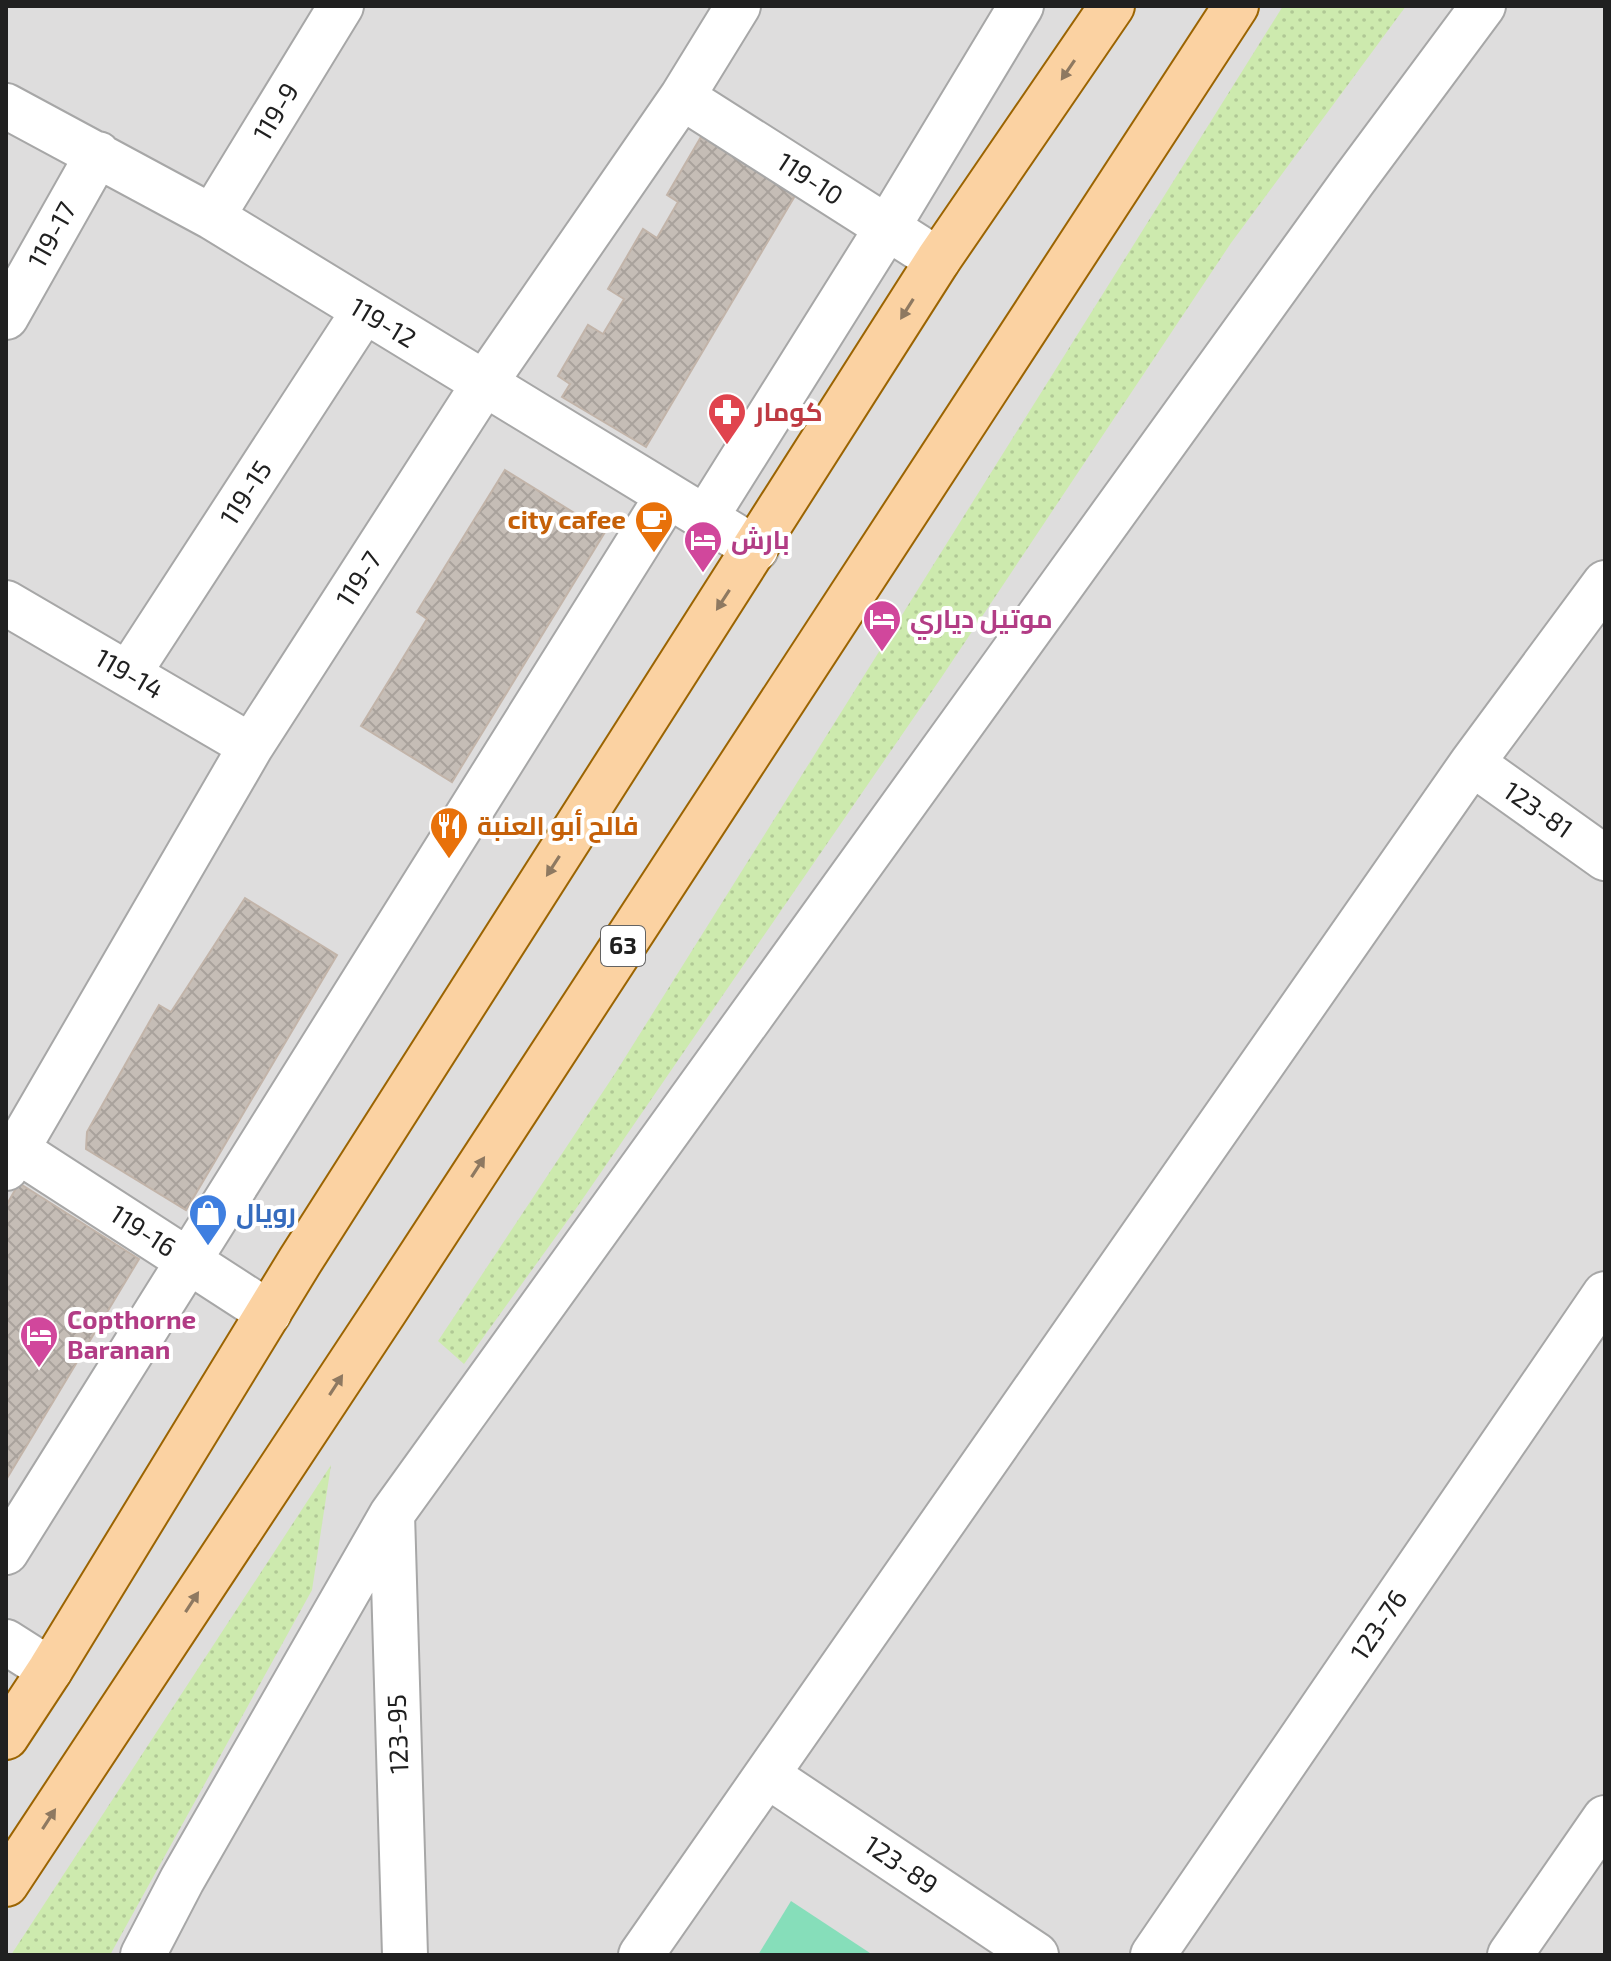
<svg xmlns="http://www.w3.org/2000/svg" width="1611" height="1961" viewBox="0 0 1611 1961" font-family="'Exo 2',Cairo,sans-serif">
  <style>
    .residential { fill: #dedddd }
    .garden { fill: url(#garden-dots) }
    .pitch { fill: #86deba }
    .building { fill: url(#building-cross-hatch); stroke: #c2b4a9; stroke-width: 2 }
    .lines { fill: none; stroke-linecap: round; stroke-linejoin: round }
    .minor-casing { stroke: #a7a7a7; stroke-width: 48 }
    .major-casing { stroke: #9b6402; stroke-width: 48 }
    .minor { stroke: #fff; stroke-width: 44 }
    .major { stroke: #fbd2a2; stroke-width: 44 }
    .oneway { fill: #8e7961 }
    .labels { text-anchor: middle; stroke-width: 8; stroke-linejoin: round; paint-order: stroke }
    .shield { fill: #fff; stroke: #636363; stroke-width: 2 }
    .shield-label { font-size: 24px; font-weight: bold; fill: #202020 }
    .street-label { font-size: 26px; fill: #202020; stroke: #fff }
    .health-label { font-size: 26px; font-weight: bold; fill: #be3a42; stroke: #fff; text-anchor: start }
    .food-label { font-size: 26px; font-weight: bold; fill: #c56008; stroke: #fff; text-anchor: end }
    .hotel-label { font-size: 26px; font-weight: bold; fill: #b23c85; stroke: #fff; text-anchor: start }
    .shop-label { font-size: 26px; font-weight: bold; fill: #366cbe; stroke: #fff; text-anchor: start }
  </style>
  <defs>
    <pattern id="garden-dots" width="8" height="8" patternUnits="userSpaceOnUse" patternTransform="scale(2)"><rect width="8" height="8" fill="#cdeaae"/><path d="M2 2h.1M6 6h.1" fill="none" stroke="#b0c895" stroke-width="1.8" stroke-linecap="round"/></pattern>
    <pattern id="building-cross-hatch" width="8" height="8" patternUnits="userSpaceOnUse" patternTransform="scale(2)"><rect width="8" height="8" fill="#c5bdb6"/><path d="M0 0l8 8M0 8l8-8" fill="none" stroke="#a9a29c"/></pattern>
  </defs>
  <rect width="100%" height="100%" fill="#f1ede7"/>
  <path class="residential" d="M6,6H1605V1955H6Z"/>
  <path class="garden" d="M1283,6H1406L1231,243L941,678L573,1213L464,1364L438,1341L616,1072Z
    M331,1465L312,1590L110,1955H11Z"/>
  <path class="pitch" d="M791,1901L873,1955H758Z"/>
  <path class="building" d="M701,137L796,194L646,447L562,397L570,384L558,376L588,325L603,334L624,299L608,289L643,229L657,238L678,202L667,195Z
    M505,470L605,532L452,782L361,726L427,619L417,612Z
    M245,898L337,955L186,1210L86,1149L87,1132L159,1005L171,1012Z
    M19,1183L139,1259L6,1480V1206Z"/>
  <g class="lines">
    <g class="minor-casing">
      <path id="minor" d="M682,97L938,260
        M6,106L212,217L756,549
        M212,217L341,6
        M6,317L98,154
        M704,520L887,228L1021,6
        M6,603L251,746
        M128,674L364,311
        M1472,763L1605,858
        M17,1150L269,1313
        M6,1168L251,746L484,384L682,97L738,6
        M392,1514L405,1955
        M6,1552L667,497
        M6,1642L50,1670
        M767,1775L1036,1955
        M143,1955L182,1880L392,1514L1353,181L1483,6
        M641,1955L1472,763L1605,583
        M1153,1955L1605,1294
        M1510,1955L1605,1818"/>
    </g>
    <g class="major-casing">
      <path id="major" d="M6,1737L50,1670L300,1261L938,260L1112,6
        M6,1884L386,1309L1236,6"/>
    </g>
    <use href="#minor" class="minor"/>
    <use href="#major" class="major"/>
  </g>
  <defs><path id="oneway-solid" d="M-6-.8H1V-3.2L6.5 0L1 3.2V.8H-6Z" transform="scale(2)"/></defs>
  <g class="oneway">
    <use href="#oneway-solid" transform="translate(1068 70) rotate(124)"/>
    <use href="#oneway-solid" transform="translate(907 309) rotate(122)"/>
    <use href="#oneway-solid" transform="translate(723 600) rotate(123)"/>
    <use href="#oneway-solid" transform="translate(553 866) rotate(123)"/>
    <use href="#oneway-solid" transform="translate(478 1167) rotate(-57)"/>
    <use href="#oneway-solid" transform="translate(336 1385) rotate(-57)"/>
    <use href="#oneway-solid" transform="translate(192 1602) rotate(-57)"/>
    <use href="#oneway-solid" transform="translate(49 1819) rotate(-57)"/>
  </g>
  <defs>
    <g id="pharmacy-pin" transform="scale(2)"><path d="M0 17L-7.5 6A9.5 9.5 0 1 1 7.5 6Z" fill="#e0444e" stroke="#fff"/><path d="M-2-6h4v4h4v4h-4v4h-4v-4h-4v-4h4Z" fill="#fff"/></g>
    <g id="cafe-pin" transform="scale(2)"><path d="M0 17L-7.5 6A9.5 9.5 0 1 1 7.5 6Z" fill="#e8710a" stroke="#fff"/><path d="M-5.5-4.5H6V0H3Q3 3.5 0 3.5H-2.5Q-5.5 3.5-5.5 0ZM3-3.2v2h1.7v-2ZM-6 4.5H4V6H-6Z" fill="#fff"/></g>
    <g id="hotel-pin" transform="scale(2)"><path d="M0 17L-7.5 6A9.5 9.5 0 1 1 7.5 6Z" fill="#d1479c" stroke="#fff"/><path d="M-6-4.5h1.5V1H6V5H4.5V3h-9V5H-6ZM-4 0a1.8 1.8 0 1 1 3.6 0ZM.5 0V-2.5h3Q6-2.5 6 0Z" fill="#fff"/></g>
    <g id="restaurant-pin" transform="scale(2)"><path d="M0 17L-7.5 6A9.5 9.5 0 1 1 7.5 6Z" fill="#e8710a" stroke="#fff"/><path d="M-5-6h1v4h1v-4h1v4h1v-4h1v5L-1.5 .5V6h-2V.5L-5-1ZM5-6V6H3V1.5H1.5Q1.5-4 5-6Z" fill="#fff"/></g>
    <g id="shop-pin" transform="scale(2)"><path d="M0 17L-7.5 6A9.5 9.5 0 1 1 7.5 6Z" fill="#3f7fe0" stroke="#fff"/><path d="M-5-2.5h2.3a2.7 3.5 0 0 1 5.4 0H5L5.5 6h-11ZM-1.5-2.5h3a1.5 2.3 0 0 0-3 0Z" fill="#fff"/></g>
  </defs>
  <g fill-rule="evenodd">
    <use href="#pharmacy-pin" x="727" y="412"/>
    <use href="#cafe-pin" x="654" y="520"/>
    <use href="#hotel-pin" x="703" y="540"/>
    <use href="#hotel-pin" x="882" y="619"/>
    <use href="#restaurant-pin" x="449" y="826"/>
    <use href="#shop-pin" x="208" y="1213"/>
    <use href="#hotel-pin" x="39" y="1335"/>
  </g>
  <g class="labels">
    <rect class="shield" x="601" y="926" width="44" height="40" rx="6"/>
    <g class="shield-label">
      <text x="623" y="954">63</text>
    </g>
    <g class="street-label">
      <text transform="translate(276 112) rotate(-59)" y="9">119-9</text>
      <text transform="translate(810 179) rotate(33)" y="9">119-10</text>
      <text transform="translate(52 235) rotate(-61)" y="9">119-17</text>
      <text transform="translate(383 323) rotate(31)" y="9">119-12</text>
      <text transform="translate(246 493) rotate(-57)" y="9">119-15</text>
      <text transform="translate(359 579) rotate(-57)" y="9">119-7</text>
      <text transform="translate(129 674) rotate(30)" y="9">119-14</text>
      <text transform="translate(1538 810) rotate(35)" y="9">123-81</text>
      <text transform="translate(143 1231) rotate(33)" y="9">119-16</text>
      <text transform="translate(1379 1625) rotate(-56)" y="9">123-76</text>
      <text transform="translate(398 1734) rotate(-92)" y="9">123-95</text>
      <text transform="translate(901 1865) rotate(34)" y="9">123-89</text>
    </g>
    <g class="health-label">
      <text x="755" y="421">کومار</text>
    </g>
    <g class="food-label">
      <text x="626" y="529">city cafee</text>
      <text x="477" y="835" text-anchor="start">فالح أبو العنبة</text>
    </g>
    <g class="hotel-label">
      <text x="731" y="549">بارش</text>
      <text x="910" y="628">موتيل دياري</text>
      <text x="67" y="1329">Copthorne<tspan x="67" dy="30">Baranan</tspan></text>
    </g>
    <g class="shop-label">
      <text x="236" y="1222">رویال</text>
    </g>
  </g>
  <rect width="1611" height="1961" fill="none" stroke="#202020" stroke-width="16"/>
</svg>
